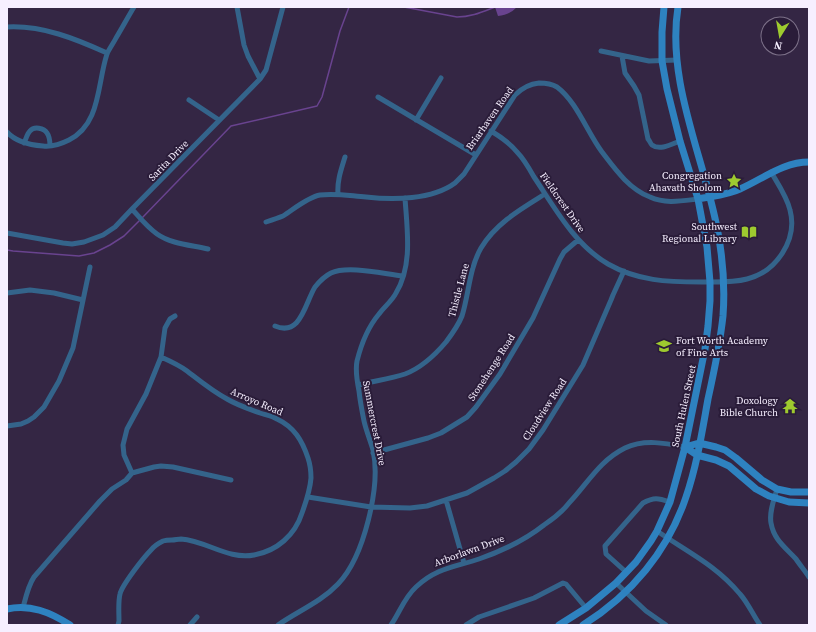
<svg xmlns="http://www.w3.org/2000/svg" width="816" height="632" viewBox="0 0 816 632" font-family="'Source Serif 4',serif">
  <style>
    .water { fill: #69438f }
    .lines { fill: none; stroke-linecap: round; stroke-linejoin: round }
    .stream { stroke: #69438f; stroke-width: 1.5 }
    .street { stroke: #34648b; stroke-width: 5 }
    .secondary { stroke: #2e82c0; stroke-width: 7 }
    .labels { text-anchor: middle; stroke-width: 4; stroke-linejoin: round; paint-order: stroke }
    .street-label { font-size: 10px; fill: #f6efff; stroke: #2a1c39 }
    .poi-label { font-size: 10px; fill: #f6efff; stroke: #2a1c39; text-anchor: end }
  </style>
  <rect width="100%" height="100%" fill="#342644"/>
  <path class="water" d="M495,7H517C511,13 506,15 498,16Z"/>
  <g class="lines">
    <path class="stream" d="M404,7L457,17C471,17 482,12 495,7
      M142,218L231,126L317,106L322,97L340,31L349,7
      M7,250L13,251L79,256L94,253L110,245L124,236L139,221"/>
    <path class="street" d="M237,7L244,45L248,56L260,79
      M7,27C42,25 76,39 107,53
      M601,51L649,61L677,60
      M622,56L625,73L634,86L639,95L648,139C650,141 650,143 652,145C660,151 672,144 680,141
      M378,97L476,155
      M189,100L219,120
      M416,120L441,78
      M491,131C501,137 510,143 517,152C524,159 529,168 534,177C555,208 574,244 608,264C638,281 667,282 701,282C716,282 732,283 747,279C776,272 798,240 790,210C787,197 778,184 771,172
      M7,132C16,142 29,145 43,146C51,147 61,144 69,140C101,124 97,84 107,54C109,49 113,44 116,38C122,28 128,17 134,7
      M24,143C26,139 27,134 30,131C34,126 44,128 47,133C50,137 50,142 50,146
      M338,194C337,181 341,170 345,157
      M132,209C140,218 147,227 157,234C171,244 191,245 208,249
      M266,222C272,220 278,218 283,216C294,209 308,197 320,195C336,193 351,196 366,197C393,200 432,200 455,183C458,180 461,177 464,174L515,95C522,88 529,84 539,83C545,83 552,84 557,87C577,102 587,132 602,152C615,169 629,189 650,197C665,204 681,201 698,199
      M7,233L63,243L72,244L84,242L103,235L115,227L132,209L260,79L266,70L283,7
      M7,293L30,290L54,293L83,300
      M275,326C301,337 305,303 315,287C319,282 325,276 331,273C348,265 384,274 403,276
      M358,385C373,381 390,379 405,374C421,368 435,355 446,342C452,334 458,326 462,316C469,294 469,269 481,248C496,223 521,209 545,194
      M7,426L21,424L28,421L34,417L44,407L59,381L73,348L90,267
      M373,453L428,438L441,433L467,417L476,407L500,374L533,318L560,259L564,252L578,240
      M132,473L124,455L123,445L127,429L146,394L161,357L165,328L170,319L175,316
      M777,489C774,500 769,512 771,523C774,540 785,547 796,559C800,565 805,571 809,577
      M308,497L371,507L410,508L427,506L467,493L494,478L505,471L516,462L529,449L543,430L583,365L611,300L613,295L624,271
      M446,500L464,563
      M657,531C686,551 716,565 740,594C748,603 753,615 760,625
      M626,572L606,554L605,546L643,503C654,497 658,498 670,502
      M616,583L646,611L666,625
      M23,608C26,596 28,586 34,577L100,501L112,489L126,480L132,473L154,467L161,466L173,467L231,480
      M118,625L119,621C119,613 118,602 120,594C122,585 144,557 151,550C154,546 159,543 163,541C166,540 169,540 172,540C175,540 178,539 181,539C207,541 228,560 254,555C277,551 295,535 302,513C306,502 310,491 311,478C311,471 310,464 308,458C302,440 294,427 277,419C272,416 266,415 260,413C249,409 237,405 227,399C212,391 200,381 187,371C179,365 170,361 161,357
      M190,625L197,617
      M278,625C298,611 321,602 338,584C364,557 381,486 373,450C370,440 366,430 364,421C362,411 360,401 359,391C357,381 355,371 357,361C361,345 368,327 379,314C384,307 392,301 396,293C413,265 407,229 405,198
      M391,625C400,612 404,598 416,587C436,568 455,567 479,559C502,551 525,540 544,525C553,519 562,512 569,503C588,483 599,461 625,448C644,439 665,443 685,447
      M466,625L479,617L534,598L563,583L566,584L586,608"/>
    <path class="secondary" d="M698,199C712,196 727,195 740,189C763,179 783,162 809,162
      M685,447L697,455L716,460L729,466L756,489L769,496L789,502L809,503
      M685,447L699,443L716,447L725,450L736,458L762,480L777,489L791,492H809
      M7,609C30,604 50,612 70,625
      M559,625L586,608L616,583L636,562L651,541L657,531L670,502L685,447L705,349L708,326L710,301V282L707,247L698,199L680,141L667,89L662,61V32L664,7
      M583,625C631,595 668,551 686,497C697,465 702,432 708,399C714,372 720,344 723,316C725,289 723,260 718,233C705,159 666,83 678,7"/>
  </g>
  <defs>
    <g id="sight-bare" transform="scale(1.2)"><path d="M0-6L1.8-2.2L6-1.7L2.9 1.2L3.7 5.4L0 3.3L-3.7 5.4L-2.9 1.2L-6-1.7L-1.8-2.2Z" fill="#9eca2f" stroke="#2a1c39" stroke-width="2.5" paint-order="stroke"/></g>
    <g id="library-bare" transform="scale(1.2)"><path d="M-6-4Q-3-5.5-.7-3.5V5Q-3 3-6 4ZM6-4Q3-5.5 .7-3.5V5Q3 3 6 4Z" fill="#9eca2f" stroke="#2a1c39" stroke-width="2.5" paint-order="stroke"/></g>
    <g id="school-bare" transform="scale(1.2)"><path d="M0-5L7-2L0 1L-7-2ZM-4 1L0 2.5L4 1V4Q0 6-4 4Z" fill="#9eca2f" stroke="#2a1c39" stroke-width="2.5" paint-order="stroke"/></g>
    <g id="temple-bare" transform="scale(1.2)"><path d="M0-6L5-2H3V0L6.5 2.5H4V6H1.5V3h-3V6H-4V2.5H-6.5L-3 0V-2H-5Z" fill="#9eca2f" stroke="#2a1c39" stroke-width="2.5" paint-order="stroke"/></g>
  </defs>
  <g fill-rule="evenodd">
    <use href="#sight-bare" x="734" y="181"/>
    <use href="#library-bare" x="749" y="232"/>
    <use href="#school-bare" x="664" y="346"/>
    <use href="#temple-bare" x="790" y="406"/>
  </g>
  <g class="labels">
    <g class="street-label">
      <text transform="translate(489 118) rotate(-55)" y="4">Briarhaven Road</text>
      <text transform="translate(168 160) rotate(-46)" y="4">Sarita Drive</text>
      <text transform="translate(563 202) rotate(55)" y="4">Fieldcrest Drive</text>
      <text transform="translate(458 290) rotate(-75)" y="4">Thistle Lane</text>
      <text transform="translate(491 367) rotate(-57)" y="4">Stonehenge Road</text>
      <text transform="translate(257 401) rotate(23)" y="4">Arroyo Road</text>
      <text transform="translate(683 406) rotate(-78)" y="4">South Hulen Street</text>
      <text transform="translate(544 409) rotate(-57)" y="4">Cloudview Road</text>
      <text transform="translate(375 423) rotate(79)" y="4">Summercrest Drive</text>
      <text transform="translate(469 550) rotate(-20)" y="4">Arborlawn Drive</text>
    </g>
    <g class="poi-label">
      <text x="722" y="179">Congregation<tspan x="722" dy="12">Ahavath Sholom</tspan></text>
      <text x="737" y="230">Southwest<tspan x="737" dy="12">Regional Library</tspan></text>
      <text x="676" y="344" text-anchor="start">Fort Worth Academy<tspan x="676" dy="12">of Fine Arts</tspan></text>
      <text x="778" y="404">Doxology<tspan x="778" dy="12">Bible Church</tspan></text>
    </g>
  </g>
  <rect width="816" height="632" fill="none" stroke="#f6efff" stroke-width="16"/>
  <g transform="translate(780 36) rotate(191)"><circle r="19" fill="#2a1c39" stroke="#7c7088"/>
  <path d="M0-3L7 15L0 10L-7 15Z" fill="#9eca2f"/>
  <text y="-6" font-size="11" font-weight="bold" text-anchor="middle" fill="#f6efff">N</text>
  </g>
</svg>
